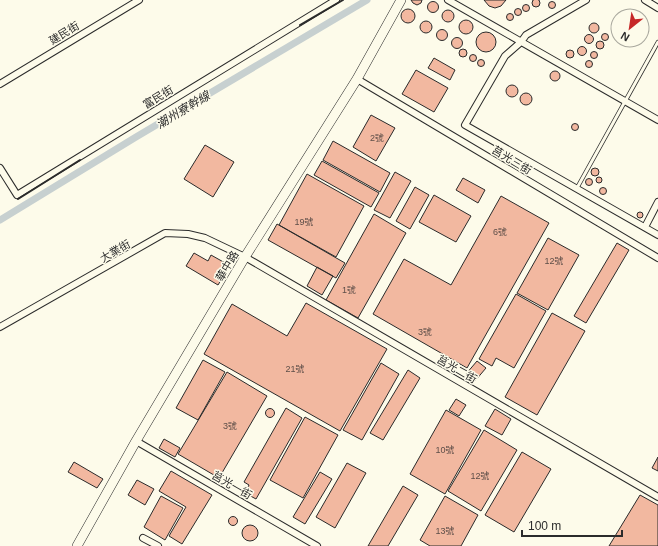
<svg xmlns="http://www.w3.org/2000/svg" width="658" height="546" viewBox="0 0 658 546" font-family="Helvetica,'Noto Sans TC',sans-serif">
  <style>
    .lines { fill: none; stroke-linecap: round; stroke-linejoin: round }
    .canal { stroke: #c7d0d0; stroke-width: 7 }
    .building { fill: #f2b8a0; stroke: #2b2b2b }
    .lane-casing { stroke: #2b2b2b; stroke-width: 4.5 }
    .street-casing { stroke: #2b2b2b; stroke-width: 8 }
    .primary-casing { stroke: #2b2b2b; stroke-width: 10 }
    .lane { stroke: #fdfbea; stroke-width: 3 }
    .street { stroke: #fdfbea; stroke-width: 6 }
    .primary { stroke: #fdfbea; stroke-width: 9 }
    .wall { stroke: #2b2b2b; stroke-width: 2 }
    .labels { text-anchor: middle; stroke-width: 3; stroke-linejoin: round; paint-order: stroke }
    .number-label { font-size: 9px; fill: #5d4e48 }
    .street-label { font-size: 11px; fill: #2b2b2b; stroke: #fdfbea }
    .water-label { font-size: 12px; font-style: italic; fill: #2b2b2b; stroke: #fdfbea }
  </style>
  <rect width="100%" height="100%" fill="#fdfbea"/>
  <g class="lines">
    <path class="canal" d="M0,220L136,137L367,0"/>
  </g>
  <path class="building" d="M532 3a4 4 0 1 1 8 0a4 4 0 1 1-8 0Z
    M411,0H422L421,3L417,5L413,3Z
    M484,0H506L501,6L495,8L489,6Z
    M548.5 5a3.5 3.5 0 1 1 7 0a3.5 3.5 0 1 1-7 0Z
    M427.5 7a5.5 5.5 0 1 1 11 0a5.5 5.5 0 1 1-11 0Z
    M522.5 8a3.5 3.5 0 1 1 7 0a3.5 3.5 0 1 1-7 0Z
    M514.5 12a3.5 3.5 0 1 1 7 0a3.5 3.5 0 1 1-7 0Z
    M401 16a7 7 0 1 1 14 0a7 7 0 1 1-14 0Z
    M442 16a6 6 0 1 1 12 0a6 6 0 1 1-12 0Z
    M506.5 17a3.5 3.5 0 1 1 7 0a3.5 3.5 0 1 1-7 0Z
    M459 27a7 7 0 1 1 14 0a7 7 0 1 1-14 0Z
    M420 27a6 6 0 1 1 12 0a6 6 0 1 1-12 0Z
    M589 28a5 5 0 1 1 10 0a5 5 0 1 1-10 0Z
    M436.5 35a5.5 5.5 0 1 1 11 0a5.5 5.5 0 1 1-11 0Z
    M476 42a10 10 0 1 1 20 0a10 10 0 1 1-20 0Z
    M601.5 37a3.5 3.5 0 1 1 7 0a3.5 3.5 0 1 1-7 0Z
    M584.5 39a4.5 4.5 0 1 1 9 0a4.5 4.5 0 1 1-9 0Z
    M451.5 43a5.5 5.5 0 1 1 11 0a5.5 5.5 0 1 1-11 0Z
    M596 45a4 4 0 1 1 8 0a4 4 0 1 1-8 0Z
    M577.5 51a4.5 4.5 0 1 1 9 0a4.5 4.5 0 1 1-9 0Z
    M459 53a4 4 0 1 1 8 0a4 4 0 1 1-8 0Z
    M566 54a4 4 0 1 1 8 0a4 4 0 1 1-8 0Z
    M590.5 55a3.5 3.5 0 1 1 7 0a3.5 3.5 0 1 1-7 0Z
    M469.5 58a3.5 3.5 0 1 1 7 0a3.5 3.5 0 1 1-7 0Z
    M434,58L455,70L450,80L428,68Z
    M477.5 63a3.5 3.5 0 1 1 7 0a3.5 3.5 0 1 1-7 0Z
    M585.5 64a3.5 3.5 0 1 1 7 0a3.5 3.5 0 1 1-7 0Z
    M416,70L448,88L434,112L402,94Z
    M550 76a5 5 0 1 1 10 0a5 5 0 1 1-10 0Z
    M506 91a6 6 0 1 1 12 0a6 6 0 1 1-12 0Z
    M520 99a6 6 0 1 1 12 0a6 6 0 1 1-12 0Z
    M371,115L395,128L376,161L353,147Z
    M571.5 127a3.5 3.5 0 1 1 7 0a3.5 3.5 0 1 1-7 0Z
    M333,141L390,173L380,192L323,160Z
    M205,145L234,162L213,197L184,179Z
    M322,161L379,193L371,207L314,175Z
    M591 172a4 4 0 1 1 8 0a4 4 0 1 1-8 0Z
    M395,172L411,181L390,218L374,210Z
    M307,174L364,206L336,257L279,225Z
    M596 180a3 3 0 1 1 6 0a3 3 0 1 1-6 0Z
    M463,178L485,190L478,203L456,190Z
    M585.5 182a3.5 3.5 0 1 1 7 0a3.5 3.5 0 1 1-7 0Z
    M415,187L429,195L410,229L396,221Z
    M599.5 191a3.5 3.5 0 1 1 7 0a3.5 3.5 0 1 1-7 0Z
    M434,195L471,216L456,242L419,222Z
    M501,196L549,223L467,368L373,314L404,259L451,285Z
    M637 215a3 3 0 1 1 6 0a3 3 0 1 1-6 0Z
    M374,214L406,233L358,318L326,300Z
    M277,224L345,263L336,278L268,240Z
    M548,238L579,255L548,310L517,293Z
    M617,243L629,250L586,323L574,316Z
    M194,253L208,261L211,255L227,264L226,272L218,285L186,266Z
    M317,267L333,276L322,295L307,286Z
    M516,294L546,311L514,368L496,358L492,366L479,359Z
    M306,303L387,349L340,431L204,354L232,304L287,336Z
    M552,313L585,331L537,415L505,397Z
    M203,360L225,372L198,420L176,408Z
    M477,361L486,368L475,381L466,374Z
    M381,363L399,374L362,440L343,430Z
    M408,370L420,378L383,440L370,433Z
    M227,372L267,396L219,478L178,454Z
    M456,399L466,405L459,416L449,410Z
    M286,408L302,418L256,499L245,493L249,485L244,482Z
    M265.5 413a4.5 4.5 0 1 1 9 0a4.5 4.5 0 1 1-9 0Z
    M495,409L511,419L502,435L485,426Z
    M446,410L481,430L445,494L410,474Z
    M305,417L338,435L303,498L270,480Z
    M484,430L517,450L481,511L448,491Z
    M164,439L180,448L175,457L159,448Z
    M522,452L551,469L514,532L485,515Z
    M658,457V471L652,468Z
    M74,462L103,479L97,488L68,472Z
    M347,463L366,473L335,528L316,517Z
    M171,471L212,495L182,544L169,536L186,507L159,491Z
    M320,472L332,479L305,524L293,517Z
    M137,480L154,489L145,505L128,495Z
    M403,486L418,495L388,546H368Z
    M640,495L658,505V546H609Z
    M161,496L183,508L165,540L144,527Z
    M445,496L478,515L461,546H430L420,540Z
    M228.5 521a4.5 4.5 0 1 1 9 0a4.5 4.5 0 1 1-9 0Z
    M242 533a8 8 0 1 1 16 0a8 8 0 1 1-16 0Z"/>
  <g class="lines">
    <g class="lane-casing">
      <path id="lane" d="M577,188L658,42"/>
    </g>
    <g class="street-casing">
      <path id="street" d="M448,0L658,120
        M586,0L526,35L521,42L505,56L465,125L658,235
        M645,0L658,8
        M357,79L658,258
        M0,84L139,0
        M0,168L17,195L336,0
        M645,227L658,202
        M0,327L165,233L188,234L205,238L245,257L658,497
        M136,441L317,546
        M143,538L158,546"/>
    </g>
    <g class="primary-casing">
      <path id="primary" d="M77,546L136,441L245,257L357,79L401,0"/>
    </g>
    <use href="#lane" class="lane"/>
    <use href="#street" class="street"/>
    <use href="#primary" class="primary"/>
    <path class="wall" d="M300,25L343,0
      M18,199L80,160"/>
  </g>
  <g class="labels">
    <g class="number-label">
      <text x="377" y="141">2號</text>
      <text x="304" y="225">19號</text>
      <text x="500" y="235">6號</text>
      <text x="554" y="264">12號</text>
      <text x="349" y="293">1號</text>
      <text x="425" y="335">3號</text>
      <text x="295" y="372">21號</text>
      <text x="230" y="429">3號</text>
      <text x="445" y="453">10號</text>
      <text x="480" y="479">12號</text>
      <text x="445" y="534">13號</text>
    </g>
    <g class="street-label">
      <text transform="translate(64 33) rotate(-31)" y="4">建民街</text>
      <text transform="translate(158 97) rotate(-31)" y="4">富民街</text>
      <text transform="translate(512 160) rotate(31)" y="4">莒光三街</text>
      <text transform="translate(115 251) rotate(-30)" y="4">大業街</text>
      <text transform="translate(227 266) rotate(-59)" y="4">華中路</text>
      <text transform="translate(457 369) rotate(30)" y="4">莒光二街</text>
      <text transform="translate(232 485) rotate(30)" y="4">莒光一街</text>
    </g>
    <g class="water-label">
      <text transform="translate(183 110) rotate(-31)" y="4">潮州寮幹線</text>
    </g>
  </g>
  <g transform="translate(630 28) rotate(210)"><circle r="19" fill="#fdfbea" stroke="#a9a89e"/>
  <path d="M0-3L7 15L0 10L-7 15Z" fill="#c62828"/>
  <text y="-6" font-size="11" font-weight="bold" text-anchor="middle" fill="#2b2b2b">N</text>
  </g>
  <path d="M522 530v6h100v-6" fill="none" stroke="#2b2b2b" stroke-width="2"/>
  <text x="528" y="530" font-size="12" fill="#2b2b2b" stroke="#fdfbea" stroke-width="3" paint-order="stroke">100 m</text>
</svg>
